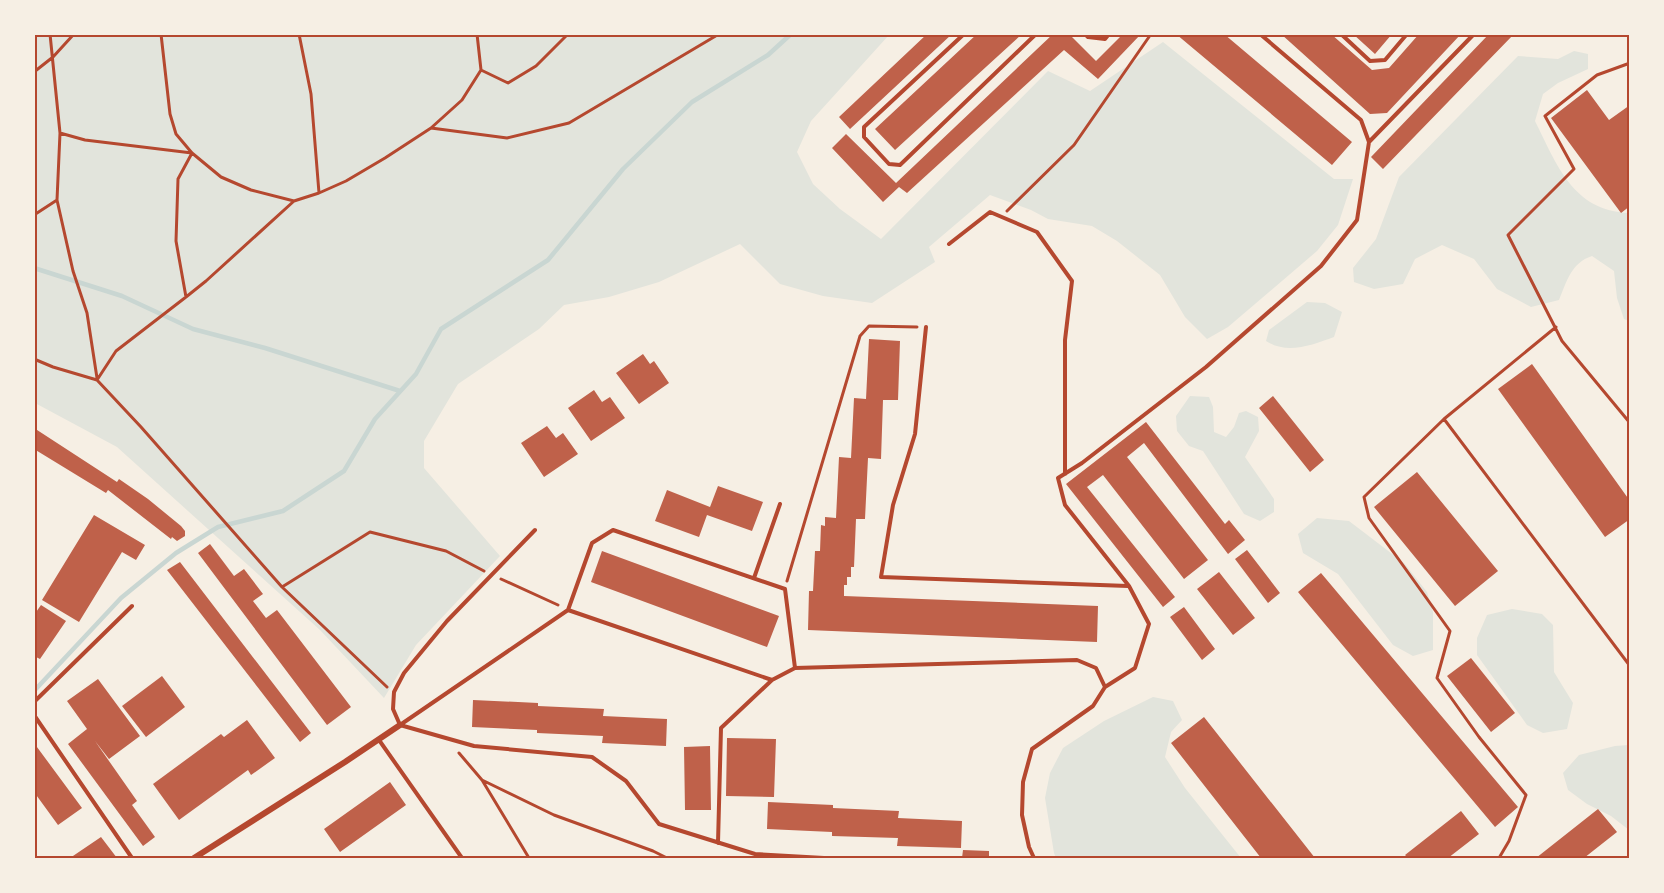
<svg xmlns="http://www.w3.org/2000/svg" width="1664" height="893" viewBox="0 0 1664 893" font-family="'DM Sans',sans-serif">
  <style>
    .green { fill: #e2e4dc }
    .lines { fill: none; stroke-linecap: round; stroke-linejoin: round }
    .stream { stroke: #c9d6d2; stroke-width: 4.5 }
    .building { fill: #bf614a }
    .path { stroke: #b5482f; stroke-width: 3 }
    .service { stroke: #b5482f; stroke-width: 4 }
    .minor { stroke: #b5482f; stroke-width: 6 }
    .neatline { fill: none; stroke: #b5482f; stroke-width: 2 }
  </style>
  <rect width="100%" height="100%" fill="#f6efe4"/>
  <path class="green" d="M34,35H889L811,121L797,152L813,184L840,209L881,239L1048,71L1090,91L1163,42L1334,179H1353L1338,225L1317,251L1228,327L1207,339L1185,317L1160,275L1117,241L1092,226L1048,219L1031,210L990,195L929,247L935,262L872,303L823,296L780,284L740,244L659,282L609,297L564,305L539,329L458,384L424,441V468L500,556L416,645L384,698L320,630L117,447L35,403Z
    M1574,51L1588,54V69L1558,83L1543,94L1535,121C1557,165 1573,211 1629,213V321L1624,319L1617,298L1614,271L1592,256C1571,263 1567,281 1559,300L1531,307L1497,289L1474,259L1442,245L1415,259L1403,284L1374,289L1354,282L1353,268L1376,239L1399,177L1518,56L1558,59Z
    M1307,302L1325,303L1342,312L1334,337C1312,345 1287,355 1266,341L1269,330Z
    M1190,396L1209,397L1213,407L1214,432L1226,437L1234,427L1239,413L1246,411L1258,417L1259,431L1245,457L1274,499V512L1260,521L1244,514L1203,451L1189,446L1177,431L1176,416Z
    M1317,518L1349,521L1404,563L1427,592L1433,612V650L1413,656L1393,645L1338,574L1303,553L1298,534Z
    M1512,609L1542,614L1553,625L1554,672L1573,703L1567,729L1543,733L1527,725L1477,655V638L1487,615Z
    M1153,697L1173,701L1182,720L1171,732L1165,757L1185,788L1241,858H1056L1054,853L1045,798L1050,773L1063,748L1104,721Z
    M1629,745V830L1611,816L1587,804L1568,790L1563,773L1579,755L1615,746Z"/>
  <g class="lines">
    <path class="stream" d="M34,268L122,296L193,329L265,348L400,391
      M34,691L121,598L176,553L218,527L283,511L344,471L375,419L416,374L441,329L548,260L623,169L692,102L768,55L791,34"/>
  </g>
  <path class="building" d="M927,34H952L850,129L839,117Z
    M977,34H1022L895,150L875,129Z
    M1053,34H1069L1096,61L1123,34H1141L1098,79L1064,50L907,193L899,187L883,202L832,148L846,134L896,183Z
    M1176,34H1224L1352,142L1332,165Z
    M1281,34H1331L1372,70L1389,68L1419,34H1461L1387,113L1370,114Z
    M1353,34H1392L1375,54Z
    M1489,34H1514L1383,169L1371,157Z
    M1587,90L1609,120L1630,105V206L1621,213L1551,118Z
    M869,339L900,341L898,400H883L881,459L868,458L865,519H856L854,567H851V577H847V585H844V596L1098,606L1097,642L808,630L809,591H813L815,551H820L821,525L825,526V517L836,518L839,457L851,458L854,398L866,399Z
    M643,354L650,364L654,361L669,383L639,404L616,373Z
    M1532,364L1630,501V519L1605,537L1498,389Z
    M594,390L602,402L610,397L625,418L591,441L568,408Z
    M1273,396L1324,460L1310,472L1259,408Z
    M1146,422L1225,524L1229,520L1245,540L1228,554L1144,443L1127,457L1208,560L1184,579L1103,475L1087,487L1175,597L1163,607L1066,484Z
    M547,426L556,438L563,433L578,454L544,477L521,443Z
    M34,428L117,482L119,479L148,499L181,526L185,531V536L177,541L172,537L171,539L108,490L106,493L34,449Z
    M1417,472L1498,571L1455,606L1374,507Z
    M718,486L763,502L752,531L707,515L699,537L655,521L667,490L710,507Z
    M94,515L145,545L136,560L122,552L79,622L42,600Z
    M210,544L234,576L244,569L263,594L253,601L266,618L277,610L351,707L327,725L198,553Z
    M1247,550L1280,593L1268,603L1235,559Z
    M602,551L779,616L767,647L591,582Z
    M180,562L311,733L300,742L167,570Z
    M1219,572L1255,618L1233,635L1197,589Z
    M1321,573L1518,807L1495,827L1298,592Z
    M41,605L66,621L40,659L34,656V615Z
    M1184,607L1215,649L1202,660L1170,617Z
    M1471,658L1515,713L1491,732L1447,676Z
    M162,676L185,707L146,737L122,706Z
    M98,679L140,736L109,759L95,741L137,801L132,805L155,837L143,846L68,744L87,729L67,701Z
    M473,700L538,703V706L604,709L603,716L667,719L666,746L602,743L603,736L537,733V730L472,727Z
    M1204,717L1315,858H1261L1171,743Z
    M247,720L275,758L251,775L248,770L179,820L153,784L221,734L224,737Z
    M727,738L776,739L774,797L726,796Z
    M34,743L82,808L58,825L34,792Z
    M710,746L711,810H685L684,747Z
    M390,782L406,805L340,852L324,829Z
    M768,802L833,805V808L899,811L898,818L962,821L961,848L897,846L898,838L832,836V832L767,829Z
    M1598,809L1617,832L1584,858H1536Z
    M1461,811L1479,834L1448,858H1408L1405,855Z
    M101,837L117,858H70Z
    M963,850L989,851V858H962Z"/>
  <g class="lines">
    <path class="path" d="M50,34L60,133L57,200L73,271L87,313L97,378
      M161,34L170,114L176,134L192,153L221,177L251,190L294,201L319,193L346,181L385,158L431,128L462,100L481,70L477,34
      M299,34L311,94L319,193
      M1630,63L1597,75L1545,116L1574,169L1508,235L1562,341L1630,423
      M481,70L508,83L536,66L568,34
      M34,72L53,57L74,34
      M431,128L507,138L569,123L719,34
      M60,133L85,140L192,153L178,179L176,241L186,297L116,351L97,380
      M1007,211L1074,145L1151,34
      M34,215L57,200
      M186,297L206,281L294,201
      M1556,327L1444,419L1630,666
      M34,359L53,367L97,380L141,427L282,587L387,687
      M1444,419L1364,497L1369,518L1450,631L1437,678L1479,737L1526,795L1509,841L1499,858
      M501,579L558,605
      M787,581L860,336L869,326L917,327
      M282,587L370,532L446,551L484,571
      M459,753L482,780L529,858
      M482,780L554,815L653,851L667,858"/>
    <path class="service" d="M964,34L864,127V137L889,164L900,165L1036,34
      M1085,34L1088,37L1105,39L1109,34
      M1260,34L1361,120L1369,142L1474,34
      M1341,34L1370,61L1385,60L1407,34
      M949,244L990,212L1037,232L1072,281L1065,340V474
      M926,327L915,434L893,505L881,577L1128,586
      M754,578L780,504
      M568,610L592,543L613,530L785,589L795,668
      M34,702L132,606
      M34,715L132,858
      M400,725L568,610L772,680L795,668L1077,660L1096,668L1105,687
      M400,725L474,746L592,757L626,781L659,824L755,854L824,858
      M400,725L393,709L394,692L404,673L447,621L535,530
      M379,740L462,858
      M718,843L721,728L772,680
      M1034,858L1029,847L1022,815L1023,782L1032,749L1093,706L1105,687L1135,668L1149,624L1129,586L1065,505L1058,478L1082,463L1206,367L1321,266L1357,220L1369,142"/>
    <path class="minor" d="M194,858L345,762L400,725"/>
  </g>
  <rect width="1664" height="893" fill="none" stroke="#f6efe4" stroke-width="72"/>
  <rect x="36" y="36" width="1592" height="821" class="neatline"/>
</svg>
